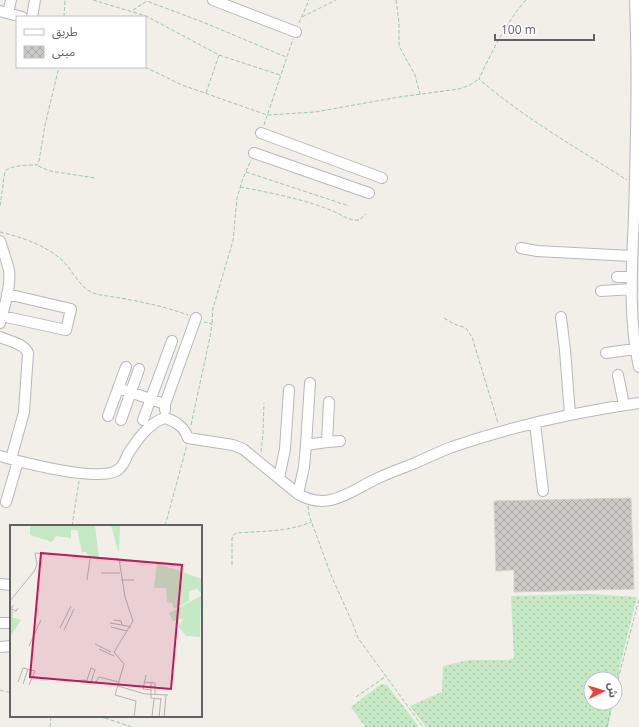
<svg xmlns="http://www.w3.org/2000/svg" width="639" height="727" viewBox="0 0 639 727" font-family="'Open Sans','Noto Sans Arabic',sans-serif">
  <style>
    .grass { fill: url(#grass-dots) }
    .building { fill: url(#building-cross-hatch); stroke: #d6d1c6 }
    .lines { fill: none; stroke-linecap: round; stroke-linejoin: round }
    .minor-casing { stroke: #b5b8bc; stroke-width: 12 }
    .path { stroke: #9cc7a9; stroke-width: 1; stroke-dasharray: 4 2; stroke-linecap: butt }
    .minor { stroke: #fff; stroke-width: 10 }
    .inset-road { fill: none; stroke: #b3b3b1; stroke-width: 1 }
    .view { fill: #c2185b; fill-opacity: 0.15; stroke: #c2185b; stroke-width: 2 }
    .inset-edge { fill: none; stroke: #5f6368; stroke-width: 2 }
  </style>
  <defs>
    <pattern id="grass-dots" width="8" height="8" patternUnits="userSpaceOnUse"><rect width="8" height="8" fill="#c5e8c5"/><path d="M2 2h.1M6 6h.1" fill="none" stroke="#a3c0a4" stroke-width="1.8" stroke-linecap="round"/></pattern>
    <pattern id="building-cross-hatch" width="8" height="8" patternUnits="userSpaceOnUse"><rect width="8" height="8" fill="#cccac5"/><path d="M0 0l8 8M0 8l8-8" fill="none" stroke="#a9a8a4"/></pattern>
  </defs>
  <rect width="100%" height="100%" fill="#f1efe8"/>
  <path class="grass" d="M589,594L637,597L621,661L615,694V679H591V703H613L608,727H426L410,706L442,692L443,666L469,660H509L514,658L511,596Z
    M381,684L387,685L419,727H365L351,707Z"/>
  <path class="building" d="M631,498L634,589L514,592V570L496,571L494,501Z"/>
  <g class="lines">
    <g class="minor-casing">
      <path id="minor" d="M213,0L296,32
        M635,0C638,72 636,144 634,216C632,266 628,318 639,367
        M0,11L22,17
        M8,13L11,0
        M32,17L35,0
        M261,133L382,178
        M254,153L369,193
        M0,241C3,251 7,261 9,271C11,288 4,307 0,323
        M521,248L537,251L631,256
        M617,277H632
        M601,291L632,289
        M2,316L66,330L71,309L7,294
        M561,317L565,350L570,415
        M0,337C9,341 25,344 28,353L24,412L11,459
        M606,353L635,349
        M618,375L624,405
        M118,388L165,404V410
        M165,404L196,318
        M108,416L126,367
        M121,420L139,369
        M143,420L172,341
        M535,423L543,491
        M327,442L340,441
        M306,445L310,383
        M0,456C21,462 103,484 119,469C123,466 126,459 128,454C137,440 148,424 164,418C175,420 185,428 188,438L233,445L243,449L298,494C327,511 348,493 374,480C386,474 400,469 413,464C426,458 439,452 452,447C513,426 576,412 639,403
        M279,478L285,449L289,390
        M298,494L304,467L306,445L327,442L329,402
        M6,502L18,461
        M0,584L11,585
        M0,623H11
        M0,647L11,646"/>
    </g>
    <path class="path" d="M93,0L146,16L219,55L206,93
      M396,0L399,23V46L415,75L420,94
      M526,0C507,21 491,53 479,79C524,118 577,148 627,180
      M133,10L147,1L205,23L286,57
      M64,17L65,0
      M302,17L336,0
      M299,23L309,0
      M219,55L280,75
      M145,67L182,85L267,115L315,112L399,97L459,89L470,85L479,79
      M264,125L293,39
      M38,166L50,171L95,178
      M246,172L349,206
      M240,187C272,193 303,199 333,211C342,215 349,221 359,220L366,214
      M0,206L5,171C12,165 28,165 37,165L39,161L45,125L59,67
      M0,232C22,237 47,246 63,261C73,271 79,287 93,293C101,296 111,296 120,298C143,302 166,307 188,315
      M444,318L454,324L466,328L472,337L498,423
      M212,323L213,308L233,241L237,198L242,181L251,160
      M191,425L210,337L212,324L204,322
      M261,452L263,433L264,403
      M308,506L309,515L331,575L352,622L358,638L423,727
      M72,526L79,481
      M165,526L187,445
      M232,565V539L233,535L237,533C262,531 288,532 311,522
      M0,690L11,693
      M615,691L639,599
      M356,697L385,677
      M90,716L105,718L108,716
      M105,718L132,727
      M50,727L51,716
      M607,727L612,703"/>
    <use href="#minor" class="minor"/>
  </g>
  <g transform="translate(10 525)">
    <rect width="192" height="192" fill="#f1efe8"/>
    <path d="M20,0H85L89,34L80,33L76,27H72L67,5H61V13L46,11L42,17L20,10ZM101,0H110L109,26H108ZM147,38L192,54V69L187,64L179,66V76L164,84L162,78L157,77L156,63H144ZM191,71L190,112L176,111L168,101L174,94L163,96L159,88ZM0,85L4,87L2,92L11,95L0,112Z" fill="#c5e8c5"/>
    <path class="inset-road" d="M91,48H110M77,55L80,34M111,55H124M0,76L25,45L27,39L25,28L109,34L115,72L123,96L104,127L114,139L105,170L126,176L124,192M3,80L1,84L6,86L8,83M104,95L111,96L112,100L121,102M100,98L112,100M101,102L117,106M50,103L61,81M54,105L64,84M85,119L101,127M19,121L31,95M89,124L104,131M136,150L133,164L141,165M77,155L81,143L85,145L81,157M65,156L74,155L85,158L89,152L109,157M8,157L13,143L25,146L19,160M134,157L145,158V170M141,157V173L151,174M13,159L18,144M108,161L135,169L158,170M142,192L144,174M149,192L151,173M154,192L156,170"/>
    <path class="view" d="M31,28L172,40L161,164L20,152Z"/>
    <rect width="192" height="192" class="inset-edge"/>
  </g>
  <rect x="16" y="16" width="130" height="52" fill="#ffffff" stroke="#bfc1c3"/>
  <rect x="24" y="29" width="20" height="6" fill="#ffffff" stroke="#bfc1c3"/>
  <text x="52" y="36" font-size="12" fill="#5f6368">طريق</text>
  <rect x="24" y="46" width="20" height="12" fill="url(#building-cross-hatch)" stroke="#bfc1c3"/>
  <text x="52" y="56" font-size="12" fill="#5f6368">مبنى</text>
  <g transform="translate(603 691) rotate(85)"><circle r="19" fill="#ffffff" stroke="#bfc1c3"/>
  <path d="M0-3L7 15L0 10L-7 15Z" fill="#ea4335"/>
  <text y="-6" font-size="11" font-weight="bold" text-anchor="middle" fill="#5f6368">ش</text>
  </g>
  <path d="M495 34v6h99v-6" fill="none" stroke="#5f6368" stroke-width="2"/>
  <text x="501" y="34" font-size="12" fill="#5f6368" stroke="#ffffff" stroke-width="3" paint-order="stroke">100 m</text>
</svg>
